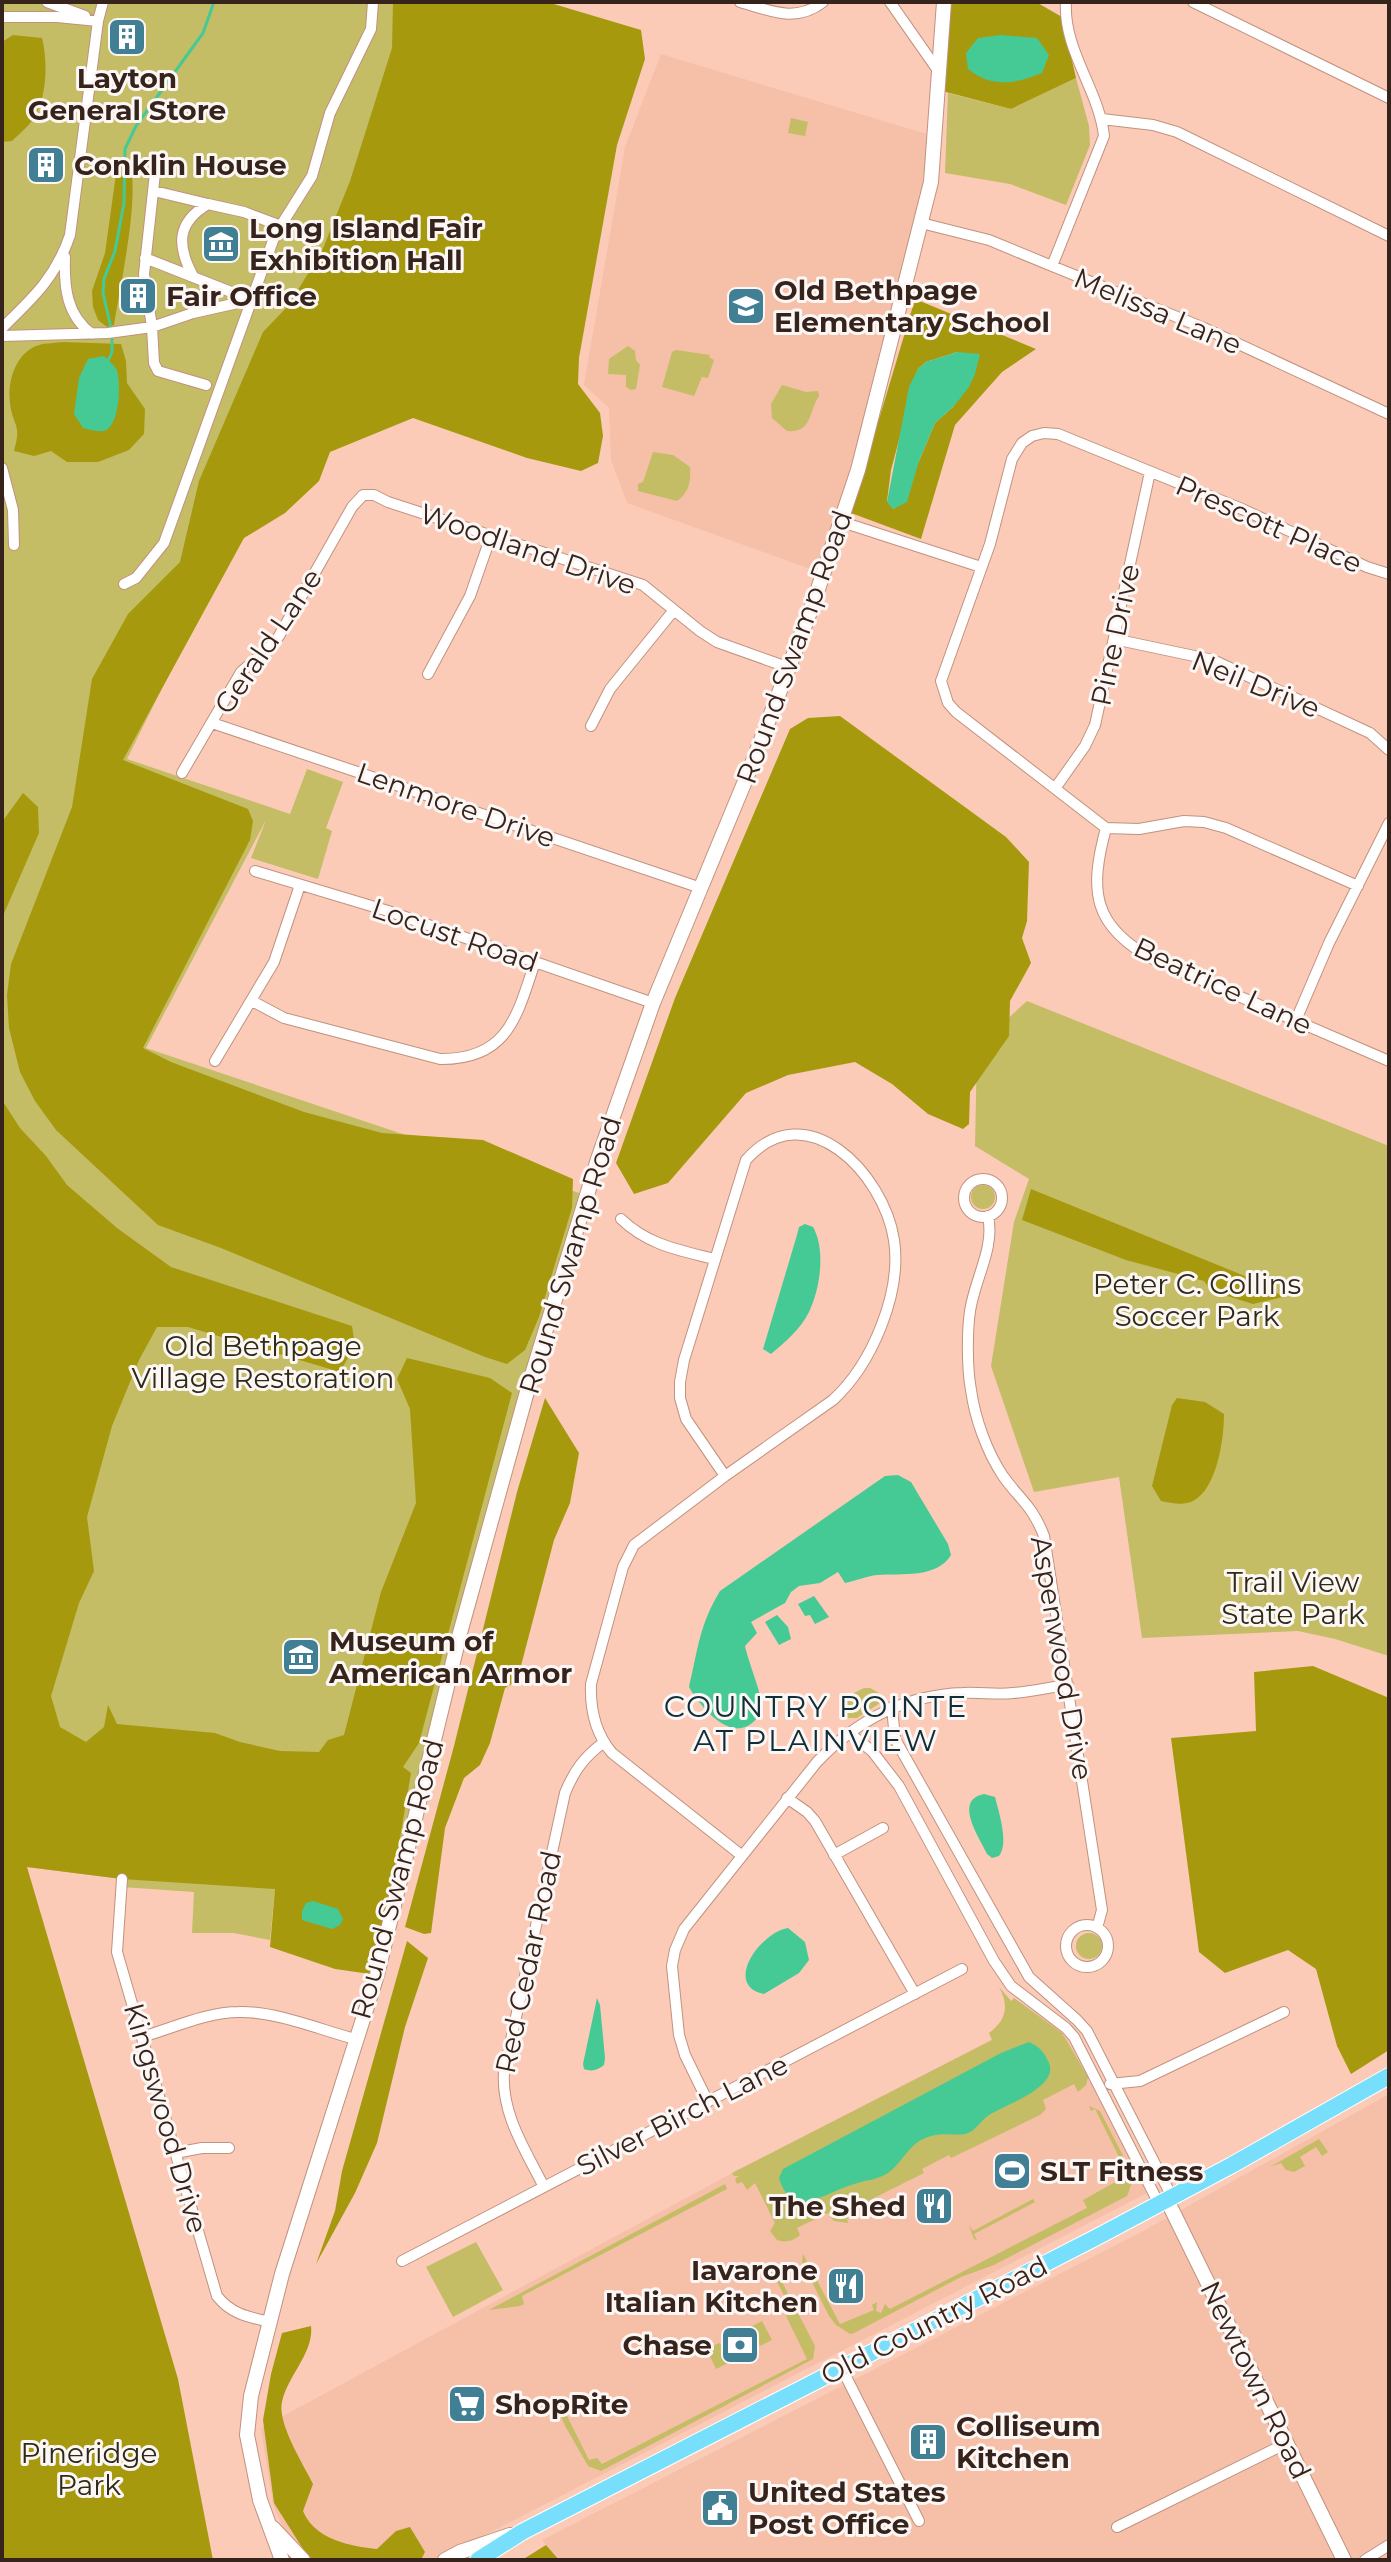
<svg xmlns="http://www.w3.org/2000/svg" width="1391" height="2562" viewBox="0 0 1391 2562" font-family="Montserrat,sans-serif">
  <style>
    .built { fill: #f6bfa8 }
    .green { fill: #c5bc66 }
    .forest { fill: #a6990e; fill-rule: evenodd }
    .water { fill: #45ca96 }
    .lines { fill: none; stroke-linecap: round; stroke-linejoin: round }
    .stream { stroke: #45ca96; stroke-width: 3 }
    .street-casing { stroke: #c0927f; stroke-width: 12 }
    .secondary-casing { stroke: #c0927f; stroke-width: 16 }
    .primary-casing { stroke: #fff; stroke-width: 18 }
    .street { stroke: #fff; stroke-width: 10 }
    .secondary { stroke: #fff; stroke-width: 14 }
    .primary { stroke: #77dffb; stroke-width: 16 }
    .labels { text-anchor: middle; stroke-width: 6; stroke-linejoin: round; paint-order: stroke }
    .poi-label { font-size: 28px; font-weight: bold; fill: #36231c; stroke: #fcf7f5; text-anchor: start }
    .street-label { font-size: 28px; fill: #36231c; stroke: #fcf7f5 }
    .park-label { font-size: 28px; fill: #2d2b17; stroke: #fcf7f5 }
    .neighbourhood-label { font-size: 30px; letter-spacing: 2px; fill: #102e38; stroke: #fcf7f5 }
  </style>
  <rect width="100%" height="100%" fill="#fbcbb7"/>
  <path class="built" d="M661,54L930,135L915,228L837,516L816,571L627,503L611,460L609,408L584,385L625,147Z
    M1014,1998L1055,2026L1069,2041L1147,2193L437,2560H309L292,2546L273,2505L261,2428L736,2171L995,2038Z
    M1389,2094V2560H559L542,2540L1147,2229Z"/>
  <path class="green" d="M2,2H426L280,450L127,759L290,814L307,769L343,782L326,828L332,831L318,879L251,858L266,820L146,1048L585,1195L395,1896L275,1889L270,1940L234,1933H192L194,1892L122,1887V1879L27,1867L2,1783Z
    M1076,78L1089,126L1090,145L1066,205L1010,184L945,173L948,93L1011,109Z
    M791,118L808,122L805,136L788,133Z
    M628,346L635,351L636,360L640,365L636,389L631,390L626,387V375L608,374L609,359Z
    M676,350L710,355L709,357L714,360L708,378L702,377L694,396L662,387L672,352Z
    M782,385L806,392L818,391L819,396C808,412 813,433 787,431L772,418L771,404Z
    M653,452L673,455L690,467C691,482 689,492 677,501L638,491V484L643,482Z
    M1027,1001L1389,1146V1656L1335,1639L1298,1631L1142,1638L1119,1477L1034,1492L991,1366L1014,1222L1029,1179L975,1146L977,1047Z
    M971 1197a12 12 0 1 1 24 0a12 12 0 1 1-24 0Z
    M864,1688H870L879,1693L880,1703L857,1718H848L843,1710C843,1697 854,1693 864,1688Z
    M1076 1946a13 13 0 1 1 26 0a13 13 0 1 1-26 0Z
    M999,1987L1011,2001L1014,1998L1062,2033L1088,2077L1086,2085L1078,2092L1074,2084L1043,2100L1046,2109L1040,2115L951,2158L949,2155L922,2169L924,2173L854,2208L856,2214L847,2219L848,2223L834,2221L828,2213L797,2228L800,2235C794,2241 785,2243 777,2240L770,2231L775,2223L755,2183L747,2190L742,2182L737,2184L735,2179L739,2176H734L732,2173L992,2040L989,2033C1007,2020 1009,2005 999,1987Z
    M1089,2106L1100,2111L1134,2177L1127,2196L994,2265L961,2277L854,2333L850,2334L836,2325L829,2316L802,2262L803,2254L840,2324L874,2310L872,2305L877,2302L876,2311L881,2313L885,2304L890,2309L1083,2210L1087,2208L1083,2200L1128,2175L1095,2109L1091,2111Z
    M1319,2139L1328,2152L1322,2156L1316,2147L1300,2157L1305,2166L1294,2172L1286,2170L1281,2163L1270,2167Z
    M725,2184L727,2189L522,2296L524,2304L520,2306L489,2310Z
    M1033,2199L1035,2202L974,2234L977,2240L974,2239L969,2225L973,2231Z
    M476,2242L503,2290L453,2317L426,2267Z
    M767,2268L775,2271L779,2276L815,2346L813,2359L601,2471L588,2466L564,2424L561,2415L566,2408L572,2410L566,2414L589,2460L597,2458L602,2464L807,2359L786,2316L792,2311L774,2276L766,2278L764,2272Z
    M762,2321L772,2340L760,2346L750,2327Z
    M720,2343L730,2362L716,2369L706,2348Z"/>
  <path class="forest" d="M393,2H547L641,30L645,59L617,145L579,358L578,384L600,413L603,436L598,463L581,471L527,458L413,418L330,452L319,481L285,513L244,538L123,760L248,809L253,821L250,840L143,1048L171,1062L304,1112L382,1133L483,1140L573,1179L572,1208L539,1317L525,1350L507,1364L485,1357L221,1248L158,1225L56,1130L35,1101L20,1072L9,1028L7,995L11,964L72,807L92,679L128,614L180,562L199,481L263,332L288,306L322,251L350,181L392,48Z
    M949,2H1036L1062,17L1076,78L1011,109L942,91Z
    M13,35L42,38C48,62 47,97 34,118C28,127 19,134 12,141L2,142V42Z
    M129,160C141,193 120,286 114,325L107,327L98,320L93,307L92,291L105,253L117,167L121,162Z
    M915,299L1036,349L1002,372L955,425L921,539L851,513ZM957,352L954,406L935,423L919,461L894,509L887,501L891,470L918,369L926,362Z
    M64,342L121,344L126,361L127,383L145,409L144,434L129,450L98,462H67L51,451L34,456L14,451C22,422 13,428 10,403C7,381 16,352 39,345C46,343 56,343 64,342Z
    M840,716L1006,837L1029,862L1027,921L1022,938L1031,963L1010,1001L1009,1036L970,1092L969,1124L963,1129L928,1114L892,1084L855,1062L788,1075L746,1093L668,1183L634,1194L616,1163L675,998L790,729L808,718Z
    M23,793L38,807L39,833L2,918V822Z
    M2,1100L20,1128L46,1156L67,1185L117,1228L171,1267L352,1326L355,1345L340,1372L188,1327H157L139,1360L112,1426L87,1517L94,1571L79,1603L51,1696L60,1727L86,1742L104,1727L108,1705L117,1724L215,1733L240,1742L280,1751L319,1752L328,1740L344,1735L381,1592L416,1503L410,1409L397,1379L407,1358L490,1378L512,1393L419,1743L403,1767L411,1773L377,1975L335,1969L270,1947L275,1889L122,1879L27,1867L178,2379L213,2560H2Z
    M1031,1189L1262,1283L1283,1297L1253,1304L1211,1291L1204,1281L1126,1260L1022,1220Z
    M545,1398L579,1453L570,1503L554,1540L517,1681L505,1688L490,1743L480,1765L464,1778L445,1828L431,1933L424,1934L405,1927L454,1746L517,1492Z
    M1177,1398L1205,1402L1224,1414C1224,1439 1217,1489 1193,1501C1183,1506 1172,1503 1161,1501L1152,1486L1172,1405Z
    M1313,1666L1389,1698V2050L1351,2074L1337,2046L1316,1969L1288,1950L1225,1973L1199,1952L1171,1738L1256,1731L1254,1672Z
    M407,1941L428,1958L405,2027L377,2143L355,2193L316,2264L335,2211L342,2171Z
    M311,2326C314,2353 288,2375 282,2402C277,2423 303,2464 313,2484L303,2511C315,2540 350,2546 377,2549L396,2531L410,2527L425,2552L421,2560H310L274,2503L263,2420L271,2374L282,2333Z
    M546,2545L559,2560H522Z"/>
  <path class="water" d="M1001,35L1037,38L1049,55L1042,73C1015,84 991,88 968,69L966,53L978,38Z
    M957,352L980,354L975,374L969,387L954,406L935,423L919,461L907,502L893,509L887,502L909,387L918,369L926,362Z
    M104,356C108,361 115,365 117,371C121,384 120,428 103,431C97,432 88,429 83,428L74,414L79,378L88,359Z
    M805,1224L813,1227C826,1250 820,1289 809,1312C800,1330 785,1342 771,1354L763,1349L797,1235L799,1227Z
    M898,1475L911,1482L948,1544L951,1555C936,1579 902,1573 877,1575C866,1576 856,1581 845,1583L838,1572L820,1583L799,1586L791,1592L785,1603L751,1622L757,1633L745,1646C748,1661 763,1697 762,1708C761,1714 756,1720 752,1723C729,1742 700,1706 689,1687C698,1649 699,1626 720,1591L885,1476Z
    M814,1596L829,1617L815,1624L810,1615L805,1616L798,1604Z
    M777,1615L788,1627L791,1639L779,1645L765,1622Z
    M984,1794L995,1797C999,1813 1009,1843 999,1856L992,1858L987,1854C979,1837 953,1800 984,1794Z
    M313,1901L338,1909L343,1919L340,1925L332,1929L302,1920V1911L306,1903Z
    M788,1928L805,1942L809,1960L799,1973L764,1994C722,1985 761,1932 788,1928Z
    M597,1998L600,2005L605,2058L604,2065C598,2070 592,2072 584,2069L583,2064Z
    M1029,2042C1040,2047 1044,2052 1049,2063C1059,2087 1005,2105 989,2115C981,2120 975,2132 965,2134C949,2136 941,2131 923,2139C907,2147 902,2163 888,2173C877,2180 866,2180 854,2184C838,2189 824,2197 808,2202C792,2204 783,2192 779,2178L783,2169L1001,2053Z"/>
  <g class="lines">
    <path class="stream" d="M111,328L103,293L104,279L115,251L124,203L125,149L136,126L203,33L214,2
      M108,361L112,352V336"/>
    <g class="street-casing">
      <path id="street" d="M47,2L85,16
        M740,2C771,11 796,23 823,2
        M890,2L939,72
        M1193,2L1389,98
        M2,17H57L98,21
        M1102,119L1153,125L1177,132L1389,236
        M156,164L144,274L152,327L154,363L158,371L206,385
        M154,191L208,204
        M921,223L989,240L1052,266L1204,328L1389,414
        M65,257C64,286 66,315 92,334
        M145,258L249,299
        M1052,266L1104,136C1099,90 1063,50 1066,2
        M193,276C177,246 176,223 208,204L244,212L281,226
        M2,328C33,298 56,277 70,235L98,21L103,2
        M2,336L108,333L152,327L193,313L251,300
        M2,468L13,510L14,545
        M842,522L981,567
        M124,584L136,578L164,543L275,235L312,176L330,113L371,29L373,2
        M1114,639L1213,660L1370,733L1389,750
        M428,674L470,596L491,536
        M212,723L701,888
        M591,726L610,689L674,610
        M182,773L241,672L271,646L279,636L352,507L363,495H374L388,502L643,585L700,631L717,642L787,667
        M1056,787L1085,746L1095,725L1150,472
        M1106,828C1089,891 1092,927 1155,960L1389,1061
        M255,871L388,911L653,1003
        M1358,886L1226,828L1204,822L1184,821L1139,829L1106,828L956,712L948,703L941,681L990,544L1012,459L1022,443L1032,436L1044,433L1058,434L1242,509L1367,567L1389,574
        M252,1001L284,1018L440,1059C508,1060 517,1016 535,962
        M1296,1020L1329,943L1389,823
        M215,1061L274,962L300,885
        M964 1198a19 19 0 1 1 38 0a19 19 0 1 1-38 0Z
        M988,1216C995,1248 975,1278 970,1311C967,1332 967,1369 971,1390C975,1419 987,1452 1003,1476C1020,1500 1032,1505 1044,1536L1102,1910L1097,1928
        M621,1219C648,1245 679,1250 714,1259
        M725,1476L686,1419L680,1398V1382L684,1360L746,1160C806,1092 884,1174 894,1240C902,1293 872,1364 833,1400L725,1476L634,1545L623,1567L591,1684C590,1710 595,1733 612,1753L741,1855
        M892,1707L895,1739L1029,1977L1077,2020L1087,2031L1172,2197
        M849,1733L872,1751L899,1786L994,1961L1011,1986L1066,2028L1074,2037L1159,2204
        M787,1798L807,1812L815,1821L915,1994
        M834,1855L883,1828
        M122,1879L117,1952L217,2296C231,2314 248,2317 270,2322
        M1066 1946a21 21 0 1 1 42 0a21 21 0 1 1-42 0Z
        M142,2037C173,2028 207,2012 239,2012C275,2011 321,2030 355,2039
        M1110,2084L1140,2081L1284,2012
        M708,2102L685,2055L679,2035L672,1966L675,1950L684,1929L817,1762C856,1721 905,1695 963,1693C980,1692 997,1695 1013,1693C1031,1692 1050,1687 1068,1685
        M175,2153L202,2148H229
        M544,2187C526,2151 501,2114 504,2072L565,1793C574,1771 584,1757 603,1743
        M402,2261L962,1969
        M841,2367L919,2521
        M1117,2527L1287,2443
        M1365,2560L1389,2545"/>
    </g>
    <g class="secondary-casing">
      <path id="secondary" d="M1167,2200L1344,2560
        M273,2528L303,2560
        M282,2560L260,2500L247,2435L251,2396L282,2274L377,1975L460,1633L528,1388L598,1159L653,1003L750,769L813,604L858,470L931,182L944,2
        M445,2560L460,2552L510,2535"/>
    </g>
    <g class="primary-casing">
      <path id="primary" d="M478,2560L522,2532L1097,2237L1232,2165L1389,2076"/>
    </g>
    <use href="#street" class="street"/>
    <use href="#secondary" class="secondary"/>
    <use href="#primary" class="primary"/>
  </g>
  <defs>
    <g id="building-square" transform="scale(2)"><rect x="-9" y="-9" width="18" height="18" rx="4" fill="#417f95" stroke="#fcf7f5"/><path d="M-4-6H4V6H1V3H-1V6H-4ZM-2.5-4.3h1.7v1.8h-1.7ZM.8-4.3h1.7v1.8H.8ZM-2.5-1h1.7V.8h-1.7ZM.8-1h1.7V.8H.8Z" fill="#fff"/></g>
    <g id="museum-square" transform="scale(2)"><rect x="-9" y="-9" width="18" height="18" rx="4" fill="#417f95" stroke="#fcf7f5"/><path d="M0-6L6-3V-2H-6V-3ZM-5-1h2V3h-2ZM-1-1h2V3h-2ZM3-1h2V3H3ZM-6 4H6V6H-6Z" fill="#fff"/></g>
    <g id="school-square" transform="scale(2)"><rect x="-9" y="-9" width="18" height="18" rx="4" fill="#417f95" stroke="#fcf7f5"/><path d="M0-5L7-2L0 1L-7-2ZM-4 1L0 2.5L4 1V4Q0 6-4 4Z" fill="#fff"/></g>
    <g id="stadium-square" transform="scale(2)"><rect x="-9" y="-9" width="18" height="18" rx="4" fill="#417f95" stroke="#fcf7f5"/><path d="M0-5a6.5 5 0 1 0 0 10a6.5 5 0 1 0 0-10ZM-3.5-1.8h7v3.6h-7Z" fill="#fff"/></g>
    <g id="restaurant-square" transform="scale(2)"><rect x="-9" y="-9" width="18" height="18" rx="4" fill="#417f95" stroke="#fcf7f5"/><path d="M-5-6h1v4h1v-4h1v4h1v-4h1v5L-1.5 .5V6h-2V.5L-5-1ZM5-6V6H3V1.5H1.5Q1.5-4 5-6Z" fill="#fff"/></g>
    <g id="bank-square" transform="scale(2)"><rect x="-9" y="-9" width="18" height="18" rx="4" fill="#417f95" stroke="#fcf7f5"/><path d="M-6-4H6V4H-6ZM0-2.3a2.3 2.3 0 1 0 0 4.6a2.3 2.3 0 1 0 0-4.6Z" fill="#fff"/></g>
    <g id="supermarket-square" transform="scale(2)"><rect x="-9" y="-9" width="18" height="18" rx="4" fill="#417f95" stroke="#fcf7f5"/><path d="M-6-5.5h2.5l.6 2H6L4.5 2H-2.5L-4.4-4H-6ZM-1.5 3.2a1.3 1.3 0 1 0 .1 0ZM3 3.2a1.3 1.3 0 1 0 .1 0Z" fill="#fff"/></g>
    <g id="civic-square" transform="scale(2)"><rect x="-9" y="-9" width="18" height="18" rx="4" fill="#417f95" stroke="#fcf7f5"/><path d="M-.6-6.5H3V-4.5H.6V-3L4-1V1h2V6H-6V1h2V-1L-.6-3ZM-1.2 2.5V6h2.4V2.5Z" fill="#fff"/></g>
  </defs>
  <g fill-rule="evenodd">
    <use href="#building-square" x="127" y="37"/>
    <use href="#building-square" x="46" y="165"/>
    <use href="#museum-square" x="221" y="244"/>
    <use href="#building-square" x="138" y="296"/>
    <use href="#school-square" x="746" y="306"/>
    <use href="#museum-square" x="301" y="1657"/>
    <use href="#stadium-square" x="1012" y="2171"/>
    <use href="#restaurant-square" x="934" y="2206"/>
    <use href="#restaurant-square" x="846" y="2286"/>
    <use href="#bank-square" x="740" y="2345"/>
    <use href="#supermarket-square" x="467" y="2404"/>
    <use href="#building-square" x="928" y="2442"/>
    <use href="#civic-square" x="720" y="2508"/>
  </g>
  <g class="labels">
    <g class="poi-label">
      <text x="127" y="88" text-anchor="middle">Layton<tspan x="127" dy="32">General Store</tspan></text>
      <text x="74" y="175">Conklin House</text>
      <text x="249" y="238">Long Island Fair<tspan x="249" dy="32">Exhibition Hall</tspan></text>
      <text x="774" y="300">Old Bethpage<tspan x="774" dy="32">Elementary School</tspan></text>
      <text x="166" y="306">Fair Office</text>
      <text x="329" y="1651">Museum of<tspan x="329" dy="32">American Armor</tspan></text>
      <text x="1040" y="2181">SLT Fitness</text>
      <text x="906" y="2216" text-anchor="end">The Shed</text>
      <text x="818" y="2280" text-anchor="end">Iavarone<tspan x="818" dy="32">Italian Kitchen</tspan></text>
      <text x="712" y="2355" text-anchor="end">Chase</text>
      <text x="495" y="2414">ShopRite</text>
      <text x="956" y="2436">Colliseum<tspan x="956" dy="32">Kitchen</tspan></text>
      <text x="748" y="2502">United States<tspan x="748" dy="32">Post Office</tspan></text>
    </g>
    <g class="street-label">
      <text transform="translate(1158 311) rotate(23)" y="10">Melissa Lane</text>
      <text transform="translate(1269 524) rotate(24)" y="10">Prescott Place</text>
      <text transform="translate(528 549) rotate(19)" y="10">Woodland Drive</text>
      <text transform="translate(1115 635) rotate(-78)" y="10">Pine Drive</text>
      <text transform="translate(268 641) rotate(-56)" y="10">Gerald Lane</text>
      <text transform="translate(794 647) rotate(-70)" y="10">Round Swamp Road</text>
      <text transform="translate(1256 684) rotate(22)" y="10">Neil Drive</text>
      <text transform="translate(456 805) rotate(19)" y="10">Lenmore Drive</text>
      <text transform="translate(455 935) rotate(19)" y="10">Locust Road</text>
      <text transform="translate(1223 986) rotate(25)" y="10">Beatrice Lane</text>
      <text transform="translate(570 1255) rotate(-73)" y="10">Round Swamp Road</text>
      <text transform="translate(1062 1658) rotate(80)" y="10">Aspenwood Drive</text>
      <text transform="translate(397 1879) rotate(-75)" y="10">Round Swamp Road</text>
      <text transform="translate(528 1962) rotate(-78)" y="10">Red Cedar Road</text>
      <text transform="translate(682 2115) rotate(-27)" y="10">Silver Birch Lane</text>
      <text transform="translate(166 2118) rotate(74)" y="10">Kingswood Drive</text>
      <text transform="translate(934 2320) rotate(-27)" y="10">Old Country Road</text>
      <text transform="translate(1256 2380) rotate(64)" y="10">Newtown Road</text>
    </g>
    <g class="park-label">
      <text x="1197" y="1294">Peter C. Collins<tspan x="1197" dy="32">Soccer Park</tspan></text>
      <text x="263" y="1356">Old Bethpage<tspan x="263" dy="32">Village Restoration</tspan></text>
      <text x="1293" y="1592">Trail View<tspan x="1293" dy="32">State Park</tspan></text>
      <text x="89" y="2463">Pineridge<tspan x="89" dy="32">Park</tspan></text>
    </g>
    <g class="neighbourhood-label">
      <text x="816" y="1717">COUNTRY POINTE<tspan x="816" dy="34">AT PLAINVIEW</tspan></text>
    </g>
  </g>
  <rect width="1391" height="2562" fill="none" stroke="#36231c" stroke-width="8"/>
</svg>
